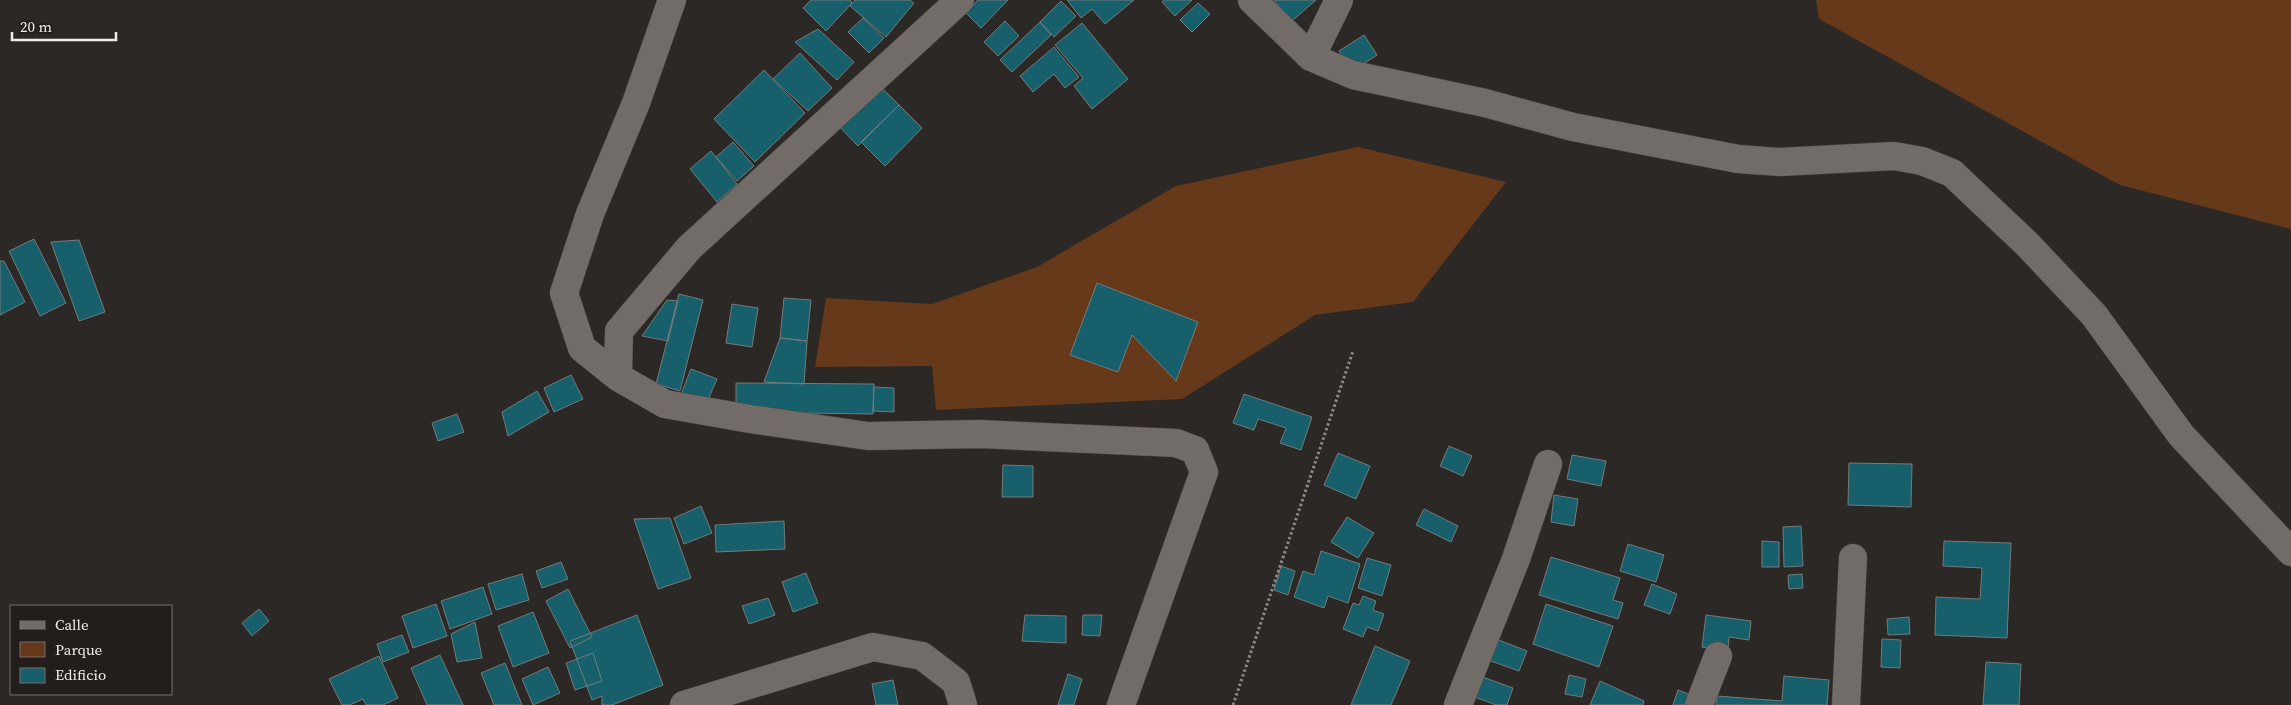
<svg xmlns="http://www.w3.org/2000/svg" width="2291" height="705" viewBox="0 0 2291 705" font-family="'Source Serif 4',serif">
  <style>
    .green { fill: #65391a }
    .building { fill: #165f6b; stroke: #747b7c }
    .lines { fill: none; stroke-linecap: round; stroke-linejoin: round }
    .minor-casing { stroke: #494643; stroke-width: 29 }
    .path { stroke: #8d8987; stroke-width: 3; stroke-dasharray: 2.5 2.5; stroke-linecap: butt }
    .minor { stroke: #726c69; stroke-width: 28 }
  </style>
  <rect width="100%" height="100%" fill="#2c2825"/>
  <path class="green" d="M1816,0H2291V229L2120,185L1819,19Z
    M1358,147L1506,182L1413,302L1315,315L1182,399L936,410L932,366L815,367L826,298L932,304L1037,267L1176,186Z"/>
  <path class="building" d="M811,0H850L852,3L826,31L803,8Z
    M855,0H910L914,3L886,37L850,6Z
    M978,0H1008L981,28L966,13Z
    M1067,0H1134L1105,24L1092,9L1081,18Z
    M1164,0H1192L1175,16L1162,2Z
    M1274,0H1316L1292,21Z
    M1061,1L1076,16L1054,37L1040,22Z
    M1198,3L1210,14L1192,32L1180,20Z
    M863,18L884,38L869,53L848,32Z
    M1005,21L1019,36L998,56L984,42Z
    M1040,22L1051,35L1012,72L1000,60Z
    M1082,23L1128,79L1092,109L1074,86L1083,78L1055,45Z
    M818,29L854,62L837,80L795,42Z
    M1364,35L1377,55L1352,71L1339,51Z
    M1054,47L1079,77L1065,88L1054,74L1033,92L1020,76Z
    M800,53L832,88L808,111L773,79Z
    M764,70L805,113L755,162L714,119Z
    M876,82L899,105L858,146L835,122Z
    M899,105L922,128L885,166L861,142Z
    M733,142L754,166L737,181L716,157Z
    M711,151L737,184L717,202L690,169Z
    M34,239L66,303L40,316L9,251Z
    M79,240L105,312L79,321L51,242Z
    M0,261H4L25,302L0,315Z
    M1097,283L1198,322L1176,381L1132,335L1118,372L1070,355Z
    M679,294L703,300L680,391L656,384Z
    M784,298L811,300L807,341L780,338Z
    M667,300L678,301L668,341L642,336Z
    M732,304L758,308L752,347L726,343Z
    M780,338L807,341L804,384L764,382Z
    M691,369L717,379L705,407L680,397Z
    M571,375L583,399L554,412L544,388Z
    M736,383L874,384L873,414L736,412Z
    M874,387L894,388V412L873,411Z
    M537,391L549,412L508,436L502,412Z
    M1244,394L1312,417L1301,450L1280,443L1286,428L1258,419L1254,430L1233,423Z
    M457,414L464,432L438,441L432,423Z
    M1449,446L1472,456L1463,476L1440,466Z
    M1338,453L1370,466L1356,499L1324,485Z
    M1572,455L1606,461L1601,486L1567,479Z
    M1849,463L1912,464L1911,507L1848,505Z
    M1003,465L1033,466V497H1002Z
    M1554,495L1578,499L1574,526L1551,522Z
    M701,506L712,533L684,544L674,518Z
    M1424,509L1458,526L1451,542L1416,525Z
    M1347,517L1374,533L1358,558L1331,542Z
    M670,518L691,578L658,589L634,519Z
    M784,521L785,549L716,552L715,525Z
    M1801,526L1803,566L1784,567L1783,527Z
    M1762,541L1779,542V567H1762Z
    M1944,541L2011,543L2007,638L1935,635L1936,597L1980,599L1982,568L1943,566Z
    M1628,544L1664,555L1656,582L1620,571Z
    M1321,551L1360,564L1348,603L1328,596L1324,608L1294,597L1303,571L1314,575Z
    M1551,557L1620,578L1613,600L1623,603L1618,619L1539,595Z
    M1367,558L1391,565L1382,596L1358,588Z
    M561,562L568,579L542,588L536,571Z
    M1281,566L1295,571L1288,595L1274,590Z
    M806,573L818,603L793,612L782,582Z
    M522,574L529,600L496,610L488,584Z
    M1802,574L1803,588L1789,589L1788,575Z
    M1652,584L1677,594L1670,614L1644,605Z
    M483,587L492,614L450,629L441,601Z
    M568,589L592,637L570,648L546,601Z
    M1363,596L1376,601L1373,610L1384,614L1378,631L1367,627L1363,637L1343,629L1353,603L1359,605Z
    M768,598L775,615L749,624L742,606Z
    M436,604L447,636L413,648L402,616Z
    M1546,604L1613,626L1599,667L1533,644Z
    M259,609L269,621L252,636L242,623Z
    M533,612L549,653L513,667L498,626Z
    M637,615L663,685L612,705H602V696L592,700L570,641Z
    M1025,615L1066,616V643L1022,641Z
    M1083,615H1102L1100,636L1082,635Z
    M1706,615L1751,621L1749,640L1729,637L1728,651L1702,647Z
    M1909,617L1910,634L1888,635L1887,619Z
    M475,622L482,658L457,662L451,634Z
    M402,635L409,652L383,662L377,644Z
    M1496,639L1527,651L1519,671L1488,660Z
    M1882,639L1901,640L1900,668L1881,667Z
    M1375,646L1410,661L1391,705H1351Z
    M593,653L602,681L575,690L566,663Z
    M440,655L463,705H427L411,668Z
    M379,656L398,698L383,705H366L363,699L350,705H342L329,679Z
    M1986,662L2021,664L2019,705H1983Z
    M505,663L522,705H494L481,673Z
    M548,667L560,693L533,705L522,679Z
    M1068,674L1082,679L1074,705H1058Z
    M1569,675L1586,679L1582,697L1565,694Z
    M1480,676L1513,688L1507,705H1496L1472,696Z
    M1784,676L1829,680L1827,705H1716L1717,696L1782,701Z
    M893,680L898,705H876L872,684Z
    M1600,681L1644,701L1643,705H1590Z
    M1678,690L1696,697L1694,705H1673Z"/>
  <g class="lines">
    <g class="minor-casing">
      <path id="minor" d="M960,0L689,248L619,331L618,377L665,404L750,419L868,436L980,434L1176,443L1195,450L1204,472L1121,705
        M1252,0L1311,57L1339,0
        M1311,57L1353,75L1485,103L1573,127L1738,159L1780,162L1894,156L1922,161L1952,173L2027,244L2094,315L2181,435L2291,552
        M618,377L582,348L564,293L590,214L636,103L672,0
        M684,705L873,647L922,656L956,682L963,705
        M1458,705L1516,559L1548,464
        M1699,705L1718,656
        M1846,705L1853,558"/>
    </g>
    <path class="path" d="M1233,705L1353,351"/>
    <use href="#minor" class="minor"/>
  </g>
  <rect x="10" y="605" width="162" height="90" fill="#231e1b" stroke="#75706e"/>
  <rect x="20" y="621" width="25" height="8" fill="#726c69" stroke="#75706e"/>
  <text x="55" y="630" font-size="15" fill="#efecea">Calle</text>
  <rect x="20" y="642" width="25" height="15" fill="#65391a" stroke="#75706e"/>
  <text x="55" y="655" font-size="15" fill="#efecea">Parque</text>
  <rect x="20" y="668" width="25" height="15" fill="#165f6b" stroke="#75706e"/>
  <text x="55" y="680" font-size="15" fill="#efecea">Edificio</text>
  <path d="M12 32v8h104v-8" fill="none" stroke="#efecea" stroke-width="2.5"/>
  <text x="20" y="32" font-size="15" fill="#efecea" stroke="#231e1b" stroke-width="4" paint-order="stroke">20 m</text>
</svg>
